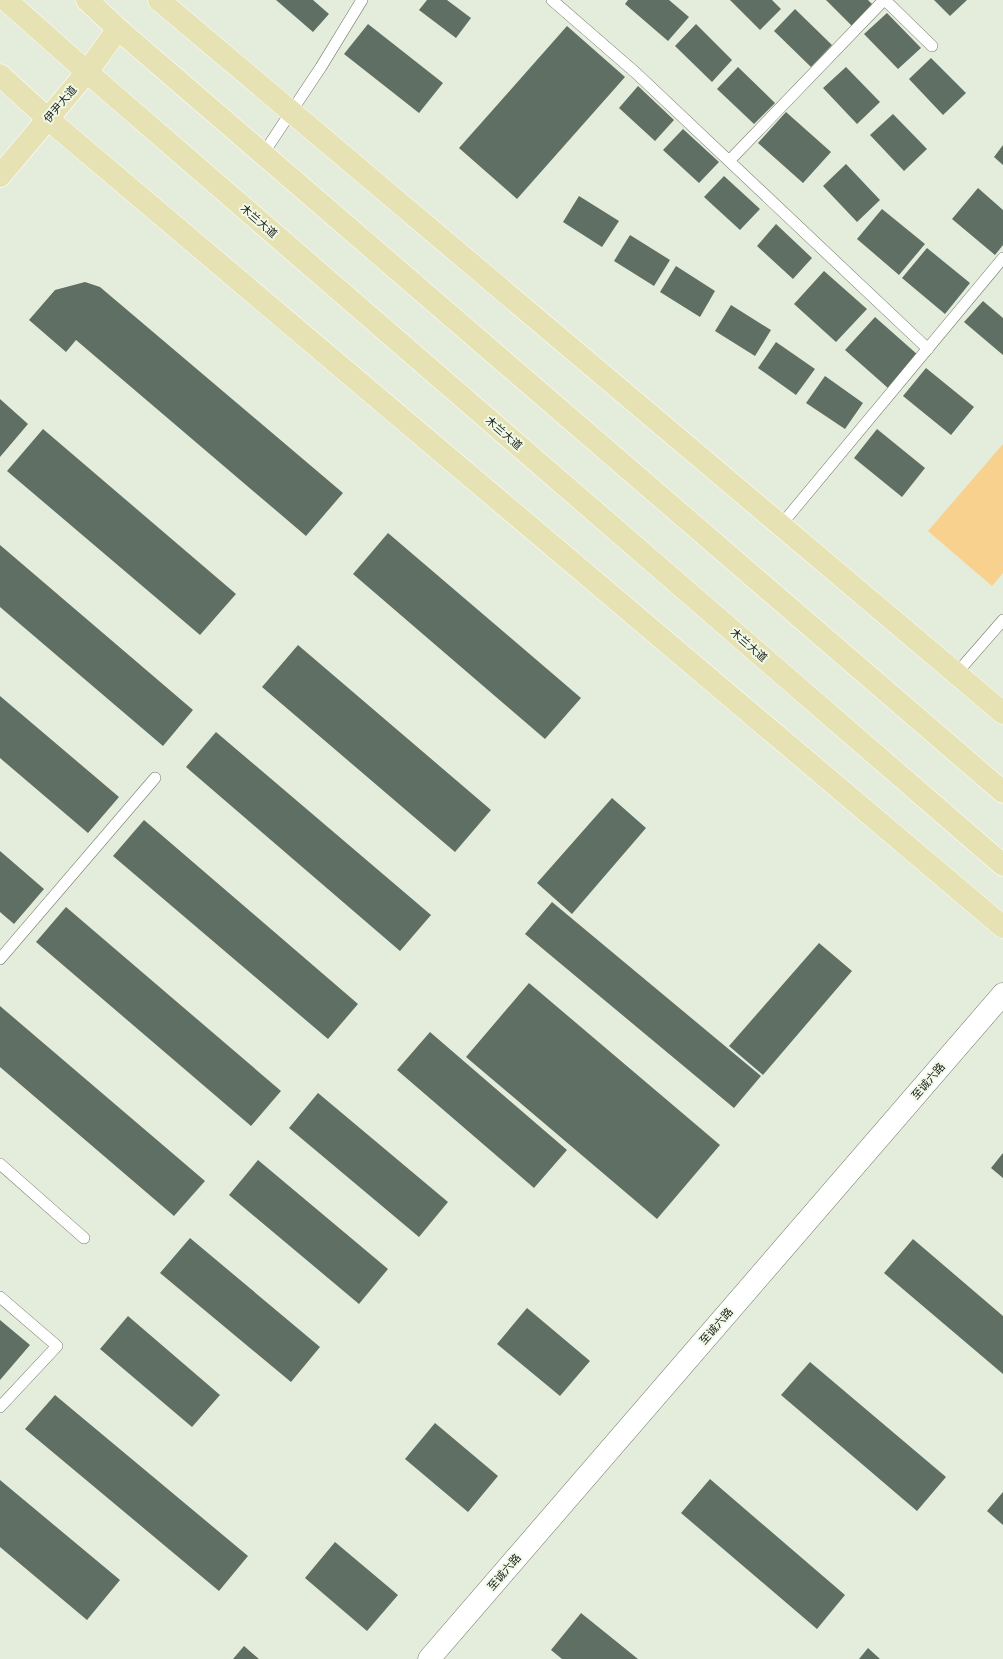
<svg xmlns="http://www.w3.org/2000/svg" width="1003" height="1659" viewBox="0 0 1003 1659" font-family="'Work Sans','Noto Sans SC',sans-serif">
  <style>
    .green { fill: #f8d18f }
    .building { fill: #606f63 }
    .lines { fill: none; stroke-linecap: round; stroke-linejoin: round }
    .service-casing { stroke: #727a6a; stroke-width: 12 }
    .tertiary-casing { stroke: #727a6a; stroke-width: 23 }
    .primary-casing { stroke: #fff; stroke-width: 23 }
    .service { stroke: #fff; stroke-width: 11 }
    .tertiary { stroke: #fff; stroke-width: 22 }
    .primary { stroke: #e6e2b3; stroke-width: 22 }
    .labels { text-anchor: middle; stroke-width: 4; stroke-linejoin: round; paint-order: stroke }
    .street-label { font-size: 11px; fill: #171a14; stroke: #f1fae8 }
  </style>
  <rect width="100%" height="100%" fill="#e4eddb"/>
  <path class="green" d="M1003,444V573L992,586L928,531Z"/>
  <path class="building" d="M276,0H313L329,14L313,32Z
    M427,0H447L471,18L456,38L419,10Z
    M628,0H669L689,17L668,41L625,4Z
    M730,0H772L781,9L760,30Z
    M826,0H868L873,5L852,26Z
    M934,0H967L950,16Z
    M795,9L832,45L811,67L774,31Z
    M887,13L921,48L898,69L864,34Z
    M368,24L443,83L419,113L344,54Z
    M696,24L732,60L712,82L675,46Z
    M567,26L625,77L517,199L459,148Z
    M931,58L966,93L943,115L909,79Z
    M738,67L775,103L754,124L717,89Z
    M846,67L880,102L857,124L823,88Z
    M638,86L674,120L655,141L619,108Z
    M786,112L831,152L803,183L758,143Z
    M893,114L927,149L904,171L870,135Z
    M683,129L719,162L699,183L663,150Z
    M1003,145V165L994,157Z
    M846,164L880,200L857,222L823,186Z
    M724,176L760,209L740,230L704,197Z
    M978,188L1003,210V245L995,255L952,219Z
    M579,196L619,221L602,247L563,222Z
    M882,209L925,244L899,275L857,239Z
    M776,224L812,258L793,279L757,246Z
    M630,235L670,260L654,286L614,261Z
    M927,248L970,283L945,314L902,278Z
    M676,266L715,291L700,317L660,292Z
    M824,271L867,309L836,342L794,304Z
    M85,282L100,287L343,493L306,536L76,340L66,352L29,320L55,290Z
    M983,301L1003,318V355L964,322Z
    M731,305L771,330L755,356L715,331Z
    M875,317L918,355L888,388L845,350Z
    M776,342L815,369L796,395L758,368Z
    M926,368L974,407L951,435L903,396Z
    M825,376L863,403L845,429L806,403Z
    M0,399L28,424L0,457Z
    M43,429L236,594L200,635L7,471Z
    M877,429L925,468L902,497L854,458Z
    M388,533L581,698L545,739L353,574Z
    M0,545L193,710L163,746L0,607Z
    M298,645L491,810L455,852L262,687Z
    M0,696L119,797L88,833L0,758Z
    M216,732L431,915L400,951L186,767Z
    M612,798L646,828L572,914L537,883Z
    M144,820L358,1004L328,1039L113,856Z
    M0,851L44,889L14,924L0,912Z
    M552,902L761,1076L734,1108L525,934Z
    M66,907L281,1091L251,1126L36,942Z
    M819,943L852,971L763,1075L729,1046Z
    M529,983L720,1145L657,1219L466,1057Z
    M0,1006L205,1181L174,1216L0,1067Z
    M430,1032L567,1150L534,1188L397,1070Z
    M318,1093L448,1202L419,1237L289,1128Z
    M1003,1153V1178L991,1168Z
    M258,1160L388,1269L359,1304L229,1195Z
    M190,1238L320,1347L291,1382L160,1273Z
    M913,1239L1003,1316V1374L884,1273Z
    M527,1308L590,1361L560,1396L497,1344Z
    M128,1316L220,1395L192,1427L100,1349Z
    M0,1320L30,1345L0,1380Z
    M810,1362L946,1477L917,1511L781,1395Z
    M55,1395L248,1556L219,1591L25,1429Z
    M435,1423L498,1476L468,1512L405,1459Z
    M710,1479L845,1595L817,1629L681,1513Z
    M0,1480L120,1580L87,1620L0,1547Z
    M1003,1492V1525L987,1511Z
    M335,1542L398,1595L367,1631L305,1578Z
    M581,1613L638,1659H562L551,1650Z
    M244,1646L259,1659H233Z
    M868,1648L880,1659H859Z"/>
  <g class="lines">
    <g class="service-casing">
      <path id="service" d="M552,0L636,73L928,349
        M885,0L932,46
        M263,154L321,67L362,0
        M729,161L884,0
        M781,525L1003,258
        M956,674L1003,620
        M0,959L155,778
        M0,1164L84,1238
        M0,1297L57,1346L0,1407"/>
    </g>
    <g class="tertiary-casing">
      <path id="tertiary" d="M429,1659L1003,994"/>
    </g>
    <g class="primary-casing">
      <path id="primary" d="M6,0L87,72L1003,865
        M87,0L118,29L1003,792
        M159,0L1003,713
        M0,75L48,119L1003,927
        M0,176L87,72L118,29"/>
    </g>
    <use href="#service" class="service"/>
    <use href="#tertiary" class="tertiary"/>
    <use href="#primary" class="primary"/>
  </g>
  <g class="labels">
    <g class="street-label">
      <text transform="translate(60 104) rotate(-50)" y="4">伊尹大道</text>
      <text transform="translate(259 221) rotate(41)" y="4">木兰大道</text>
      <text transform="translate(504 433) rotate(41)" y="4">木兰大道</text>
      <text transform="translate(749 645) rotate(41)" y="4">木兰大道</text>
      <text transform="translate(928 1081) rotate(-49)" y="4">至诚六路</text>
      <text transform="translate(716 1326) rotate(-49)" y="4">至诚六路</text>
      <text transform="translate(504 1572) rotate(-49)" y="4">至诚六路</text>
    </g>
  </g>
</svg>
